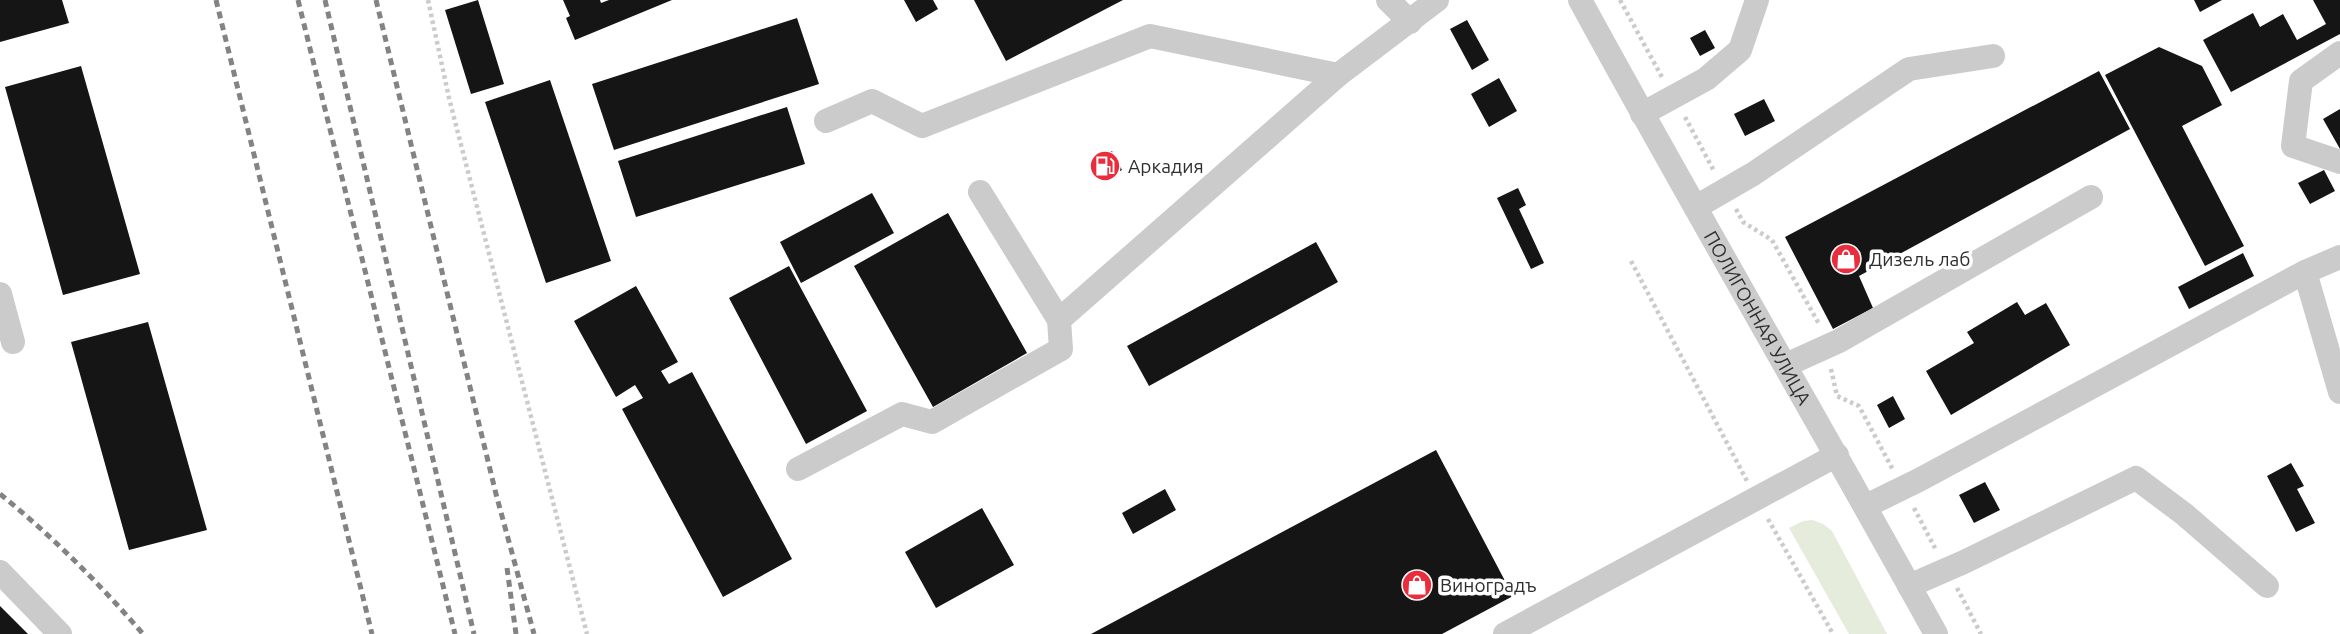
<svg xmlns="http://www.w3.org/2000/svg" width="2340" height="634" viewBox="0 0 2340 634" font-family="Ubuntu,sans-serif">
  <style>
    .green { fill: #e5ecdb }
    .building { fill: #151515 }
    .lines { fill: none; stroke-linecap: round; stroke-linejoin: round }
    .path { stroke: #cbcbcb; stroke-width: 4.5; stroke-dasharray: 3.5 3.5; stroke-linecap: butt }
    .minor { stroke: #cbcbcb; stroke-width: 24 }
    .rail { stroke: #838383; stroke-width: 5; stroke-dasharray: 7 5; stroke-linecap: butt }
    .labels { text-anchor: middle; stroke-width: 7; stroke-linejoin: round; paint-order: stroke }
    .poi-label { font-size: 19px; fill: #2e2e2e; stroke: #fff; text-anchor: start }
    .street-label { font-size: 19px; fill: #2e2e2e; stroke: #fff }
  </style>
  <rect width="100%" height="100%" fill="#fff"/>
  <path class="green" d="M1813,520L1823,524L1832,531L1887,634H1849L1789,528L1803,521Z"/>
  <path class="building" d="M0,0H62L69,23L0,42Z
    M478,0L504,84L471,94L445,10Z
    M563,0H600L601,3L609,0H672L575,40L566,18L570,16Z
    M904,0H933L938,9L916,22Z
    M974,0H1123L1006,61Z
    M2194,0H2222L2200,12Z
    M2313,0H2340V34L2231,92L2203,40L2253,13L2260,27L2283,14L2297,40L2326,24Z
    M797,18L819,84L614,150L592,84Z
    M1467,20L1489,60L1472,70L1450,29Z
    M1705,30L1715,48L1700,56L1690,38Z
    M2159,47L2202,66L2222,105L2182,126L2244,246L2205,266L2105,75Z
    M81,66L140,274L63,295L5,87Z
    M2099,71L2130,129L1859,276L1873,308L1833,329L1785,237Z
    M1499,78L1517,111L1489,127L1471,94Z
    M550,80L611,261L546,283L485,102Z
    M1764,99L1775,121L1745,136L1734,114Z
    M787,107L805,164L636,217L618,161Z
    M2340,109V149L2323,119Z
    M1112,151L1122,170L1108,177L1098,158Z
    M2324,170L2335,191L2310,204L2298,183Z
    M1518,188L1526,205L1519,209L1544,263L1531,269L1497,198Z
    M872,193L894,233L801,283L780,242Z
    M948,213L1027,353L933,407L854,266Z
    M1316,242L1338,282L1149,386L1127,346Z
    M2243,253L2254,276L2189,309L2178,287Z
    M789,266L867,411L806,444L729,298Z
    M636,286L678,362L661,371L669,384L692,372L792,559L723,597L622,409L643,398L635,385L616,397L574,321Z
    M2017,302L2025,315L2046,303L2070,345L1951,415L1926,371L1974,343L1967,332Z
    M148,322L207,530L129,550L71,342Z
    M1893,396L1905,419L1889,428L1877,405Z
    M1436,450L1513,596L1442,634H1091Z
    M2291,463L2304,486L2297,489L2315,523L2296,532L2267,476Z
    M1985,482L2000,510L1974,523L1959,495Z
    M1165,489L1176,510L1133,534L1122,513Z
    M982,508L1014,565L936,608L905,552Z
    M0,606L28,634H0Z"/>
  <g class="lines">
    <path class="path" d="M428,0L449,98L587,634
      M1620,0L1663,79
      M1685,117L1714,171
      M1736,209L1743,222L1772,240L1819,324
      M1631,261L1747,481
      M1831,369L1837,396L1859,406L1893,470
      M1914,508L1936,550
      M1768,519L1833,634
      M1957,588L1981,634"/>
    <g class="minor">
      <path d="M1388,0L1410,22"/>
      <path id="s1" d="M1580,0C1696,213 1819,422 1936,634"/>
      <path d="M2340,53L2301,81L2293,146L2340,162"/>
      <path d="M1642,114L1706,79L1740,50L1757,0"/>
      <path d="M826,121L872,101L922,126L1150,36L1338,75"/>
      <path d="M980,192L1059,320"/>
      <path d="M1696,207L1753,174L1909,69L1993,56"/>
      <path d="M2305,272L2340,392"/>
      <path d="M0,294L13,342"/>
      <path d="M1786,365L1839,341L2091,197"/>
      <path d="M798,469L902,414L932,422L1061,349L1059,320L1338,75L1437,0"/>
      <path d="M1866,506L1919,480L2305,272L2340,257"/>
      <path d="M0,572L60,634"/>
      <path d="M1909,586L1964,562L2136,478L2184,514L2267,586"/>
      <path d="M1505,634L1837,455"/>
    </g>
    <path class="rail" d="M216,0L372,634
      M298,0L455,634
      M325,0L474,634
      M376,0L496,494L534,634
      M0,494C52,536 99,583 143,634
      M507,568L516,634"/>
  </g>
  <defs>
    <g id="fuel-disc" transform="scale(1.575)"><circle r="9.5" fill="#e92d3d" stroke="#fff"/><path d="M-5.5-6h7V0h2V4h1.3V-2.5L3-4.5l.8-.8L6-3V5H2.5V1h-1V6h-7ZM-4.2-4.7v3.2H.2V-4.7Z" fill="#fff"/></g>
    <g id="shop-disc" transform="scale(1.575)"><circle r="9.5" fill="#e92d3d" stroke="#fff"/><path d="M-5-2.5h2.3a2.7 3.5 0 0 1 5.4 0H5L5.5 6h-11ZM-1.5-2.5h3a1.5 2.3 0 0 0-3 0Z" fill="#fff"/></g>
  </defs>
  <g fill-rule="evenodd">
    <use href="#fuel-disc" x="1105" y="166"/>
    <use href="#shop-disc" x="1846" y="259"/>
    <use href="#shop-disc" x="1417" y="585"/>
  </g>
  <g class="labels">
    <g class="poi-label">
      <text x="1128" y="173">Аркадия</text>
      <text x="1869" y="266">Дизель лаб</text>
      <text x="1440" y="592">Виноградъ</text>
    </g>
    <g class="street-label">
      <text dy="7" stroke="none"><textPath href="#s1" startOffset="364">ПОЛИГОННАЯ УЛИЦА</textPath></text>
    </g>
  </g>
</svg>
